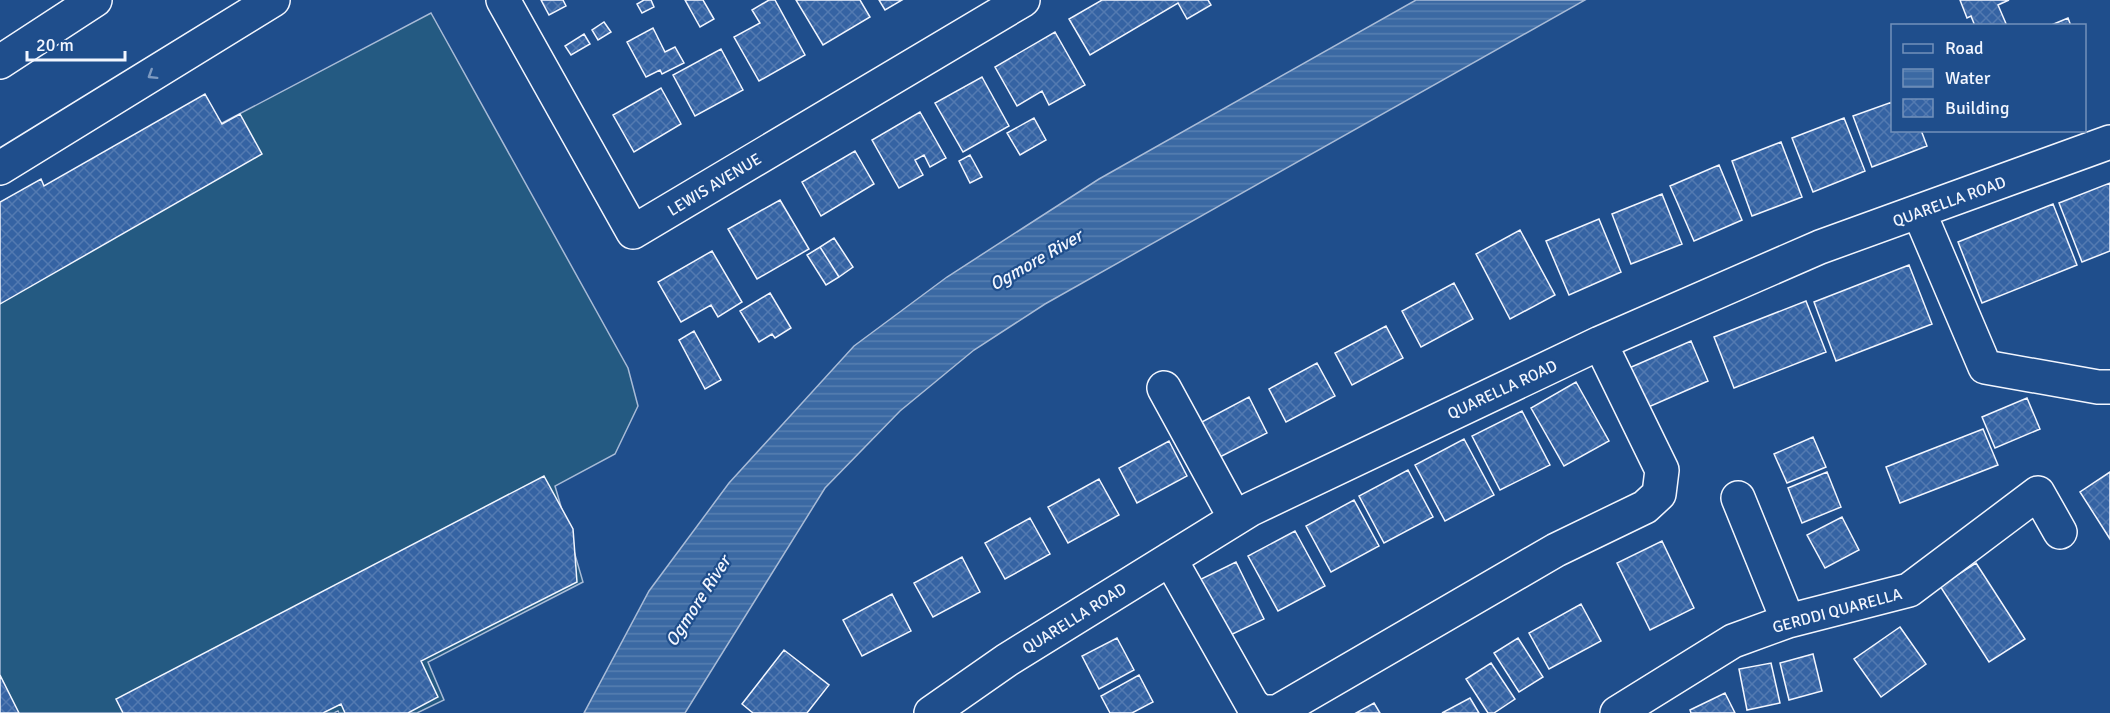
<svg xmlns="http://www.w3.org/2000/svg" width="2110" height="713" viewBox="0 0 2110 713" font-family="Signika,sans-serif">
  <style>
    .grass { fill: #245a82; stroke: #a8bbd7; stroke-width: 1.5 }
    .water { fill: url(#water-rules); stroke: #a8bbd7; stroke-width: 1.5 }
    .building { fill: url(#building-cross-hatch); stroke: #f2f6ff; stroke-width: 1.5 }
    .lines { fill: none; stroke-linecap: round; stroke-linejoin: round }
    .minor-casing { stroke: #f2f6ff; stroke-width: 36 }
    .major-casing { stroke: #f2f6ff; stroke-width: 36 }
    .minor { stroke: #1f4e8c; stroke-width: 33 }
    .major { stroke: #1f4e8c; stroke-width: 33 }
    .oneway { stroke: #7e9ac0 }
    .labels { text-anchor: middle; stroke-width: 4.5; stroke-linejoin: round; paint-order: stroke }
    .street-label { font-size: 16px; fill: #f2f6ff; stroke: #1f4e8c }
    .water-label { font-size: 18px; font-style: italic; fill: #f2f6ff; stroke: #1f4e8c }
  </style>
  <defs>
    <pattern id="water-rules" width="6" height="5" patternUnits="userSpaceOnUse" patternTransform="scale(1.5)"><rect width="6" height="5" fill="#3b69a3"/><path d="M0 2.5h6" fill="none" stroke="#587fb1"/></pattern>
    <pattern id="building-cross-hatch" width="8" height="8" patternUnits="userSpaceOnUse" patternTransform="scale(1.5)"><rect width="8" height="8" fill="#3563a3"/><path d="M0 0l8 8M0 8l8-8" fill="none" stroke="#537ab1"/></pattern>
  </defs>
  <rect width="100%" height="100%" fill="#1f4e8c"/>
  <path class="grass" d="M431,13L628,368L638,406L615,454L555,486L583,582L428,662L444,700L417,713H339L338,711L334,713H0V240Z"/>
  <path class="water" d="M1416,0H1585L1045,304L974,350L900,411L825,488L685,713H584L649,591L729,483L854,346L947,277L1099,179Z"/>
  <path class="building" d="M541,0H563L566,6L549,15Z
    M644,0H651L654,7L642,13L637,4Z
    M685,0H703L714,19L700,27Z
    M769,0H775L805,55L759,81L734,37L760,23L752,10Z
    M796,0H860L870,17L823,45Z
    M879,0H902L885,10Z
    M1102,0H1208L1211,5L1187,19L1178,3L1090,55L1069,19Z
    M1960,0H2009L1998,5L2007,26H1975L1971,16L1967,18Z
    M2068,18L2071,26H2049Z
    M604,22L611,32L598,40L592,30Z
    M653,28L665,52L675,47L684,63L662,74L660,70L646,77L627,42Z
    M1055,32L1085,85L1049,105L1042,91L1017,106L995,67Z
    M584,34L590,44L571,55L565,46Z
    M721,49L743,90L695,116L673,75Z
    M982,77L1009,126L963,152L935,103Z
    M661,88L681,124L634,152L613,115Z
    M205,94L222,124L240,114L262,154L0,304V202L41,179L44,186Z
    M1892,102V130H1921L1927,146L1872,167L1853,116Z
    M920,112L946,158L930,167L924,155L915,160L923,175L899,188L872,140Z
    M1034,118L1046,140L1020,155L1007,133Z
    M1844,118L1865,171L1813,192L1792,138Z
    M1781,142L1802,197L1752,216L1732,161Z
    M855,151L874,184L821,216L802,182Z
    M970,155L982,177L970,183L959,161Z
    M1719,165L1742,220L1694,241L1670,186Z
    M2110,183V251L2082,262L2059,203Z
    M1662,194L1682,244L1631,264L1612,214Z
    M780,200L809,249L757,279L728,229Z
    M2053,204L2077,265L1982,303L1958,242Z
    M1599,219L1621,272L1569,295L1546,241Z
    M1520,230L1555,295L1510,319L1476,254Z
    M834,238L853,267L839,277L820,247Z
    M820,247L839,277L826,285L807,255Z
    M712,251L742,302L718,317L711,305L681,322L658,282Z
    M1909,265L1932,324L1836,361L1814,302Z
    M1454,283L1473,319L1421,347L1402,311Z
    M770,293L791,328L775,338L772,334L759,342L740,311Z
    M1806,301L1826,352L1734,388L1714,337Z
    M1386,326L1403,358L1352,385L1335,353Z
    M694,331L721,380L705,389L679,340Z
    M1691,341L1708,381L1637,412L1620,372Z
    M1317,363L1335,396L1286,422L1269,389Z
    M1576,382L1609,441L1564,466L1531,408Z
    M1249,397L1267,433L1216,459L1198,424Z
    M2027,398L2040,429L1995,448L1982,417Z
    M1522,411L1550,465L1500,490L1472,436Z
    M1983,429L1998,465L1900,503L1886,467Z
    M1813,437L1826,467L1787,483L1774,454Z
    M1464,439L1494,495L1445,521L1415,465Z
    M1169,441L1187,476L1137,503L1119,468Z
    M1408,470L1433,517L1384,543L1359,496Z
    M1827,472L1841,507L1802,523L1788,488Z
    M2110,472V539L2080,492Z
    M544,476L573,529L577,582L421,661L438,697L408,713H345L341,704L323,713H123L116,699Z
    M1099,479L1119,515L1068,543L1048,507Z
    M1354,500L1379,546L1331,572L1306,526Z
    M1842,517L1859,550L1825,568L1807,535Z
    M1030,518L1050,554L1005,579L985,543Z
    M1295,531L1325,586L1278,611L1248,556Z
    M1662,541L1694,608L1650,630L1617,563Z
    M962,557L980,592L933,617L914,583Z
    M1236,562L1264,619L1218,641L1191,584Z
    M1976,563L2025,639L1989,662L1940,586Z
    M892,594L911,631L862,656L843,620Z
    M1581,604L1601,641L1549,669L1529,633Z
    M1900,627L1926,664L1881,697L1854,659Z
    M1117,638L1134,670L1099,689L1082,656Z
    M1518,638L1543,677L1519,692L1494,653Z
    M784,650L829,685L807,713H753L742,704Z
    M1813,654L1822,691L1789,700L1780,663Z
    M1491,663L1515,699L1494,713H1488L1466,679Z
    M1771,663L1780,703L1747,710L1739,669Z
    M0,675L19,713H0Z
    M1139,675L1153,702L1132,713H1110L1101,696Z
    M1725,693L1735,713H1691L1690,710Z
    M1470,698L1479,713H1442Z
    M1374,703L1380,713H1356Z"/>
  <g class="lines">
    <g class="minor-casing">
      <path id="minor" d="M503,0L633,232L1023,0
        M0,168L273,0
        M1919,212L1985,367L2098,387H2110
        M1164,388L1235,518
        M1738,498L1788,621
        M1170,559L1252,704L1261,712H1277L1556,550L1645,507L1659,494L1662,470L1600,343
        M931,713L1007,660L1251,509L1600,343L1820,247L2110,142
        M1617,713L1733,641L1788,621L1909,590L2038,493L2060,532"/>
    </g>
    <g class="major-casing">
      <path id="major" d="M0,62L95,0"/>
    </g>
    <use href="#minor" class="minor"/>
    <use href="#major" class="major"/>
  </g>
  <defs><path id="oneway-chevron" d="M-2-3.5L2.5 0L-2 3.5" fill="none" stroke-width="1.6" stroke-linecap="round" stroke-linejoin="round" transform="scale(1.5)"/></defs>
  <use class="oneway" href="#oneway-chevron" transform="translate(152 75) rotate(148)"/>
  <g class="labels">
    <g class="street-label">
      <text transform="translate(714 184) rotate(-31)" y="6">LEWIS AVENUE</text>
      <text transform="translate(1949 201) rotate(-20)" y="6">QUARELLA ROAD</text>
      <text transform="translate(1502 389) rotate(-25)" y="6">QUARELLA ROAD</text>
      <text transform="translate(1837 610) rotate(-15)" y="6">GERDDI QUARELLA</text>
      <text transform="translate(1074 618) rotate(-32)" y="6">QUARELLA ROAD</text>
    </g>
    <g class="water-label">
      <text transform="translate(1036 260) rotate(-30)" y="6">Ogmore River</text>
      <text transform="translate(698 601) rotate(-57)" y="6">Ogmore River</text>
    </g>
  </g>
  <rect x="1891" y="24" width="195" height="108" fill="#1f4e8c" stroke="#7391ba" stroke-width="1.5"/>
  <rect x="1903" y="44" width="30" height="9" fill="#1f4e8c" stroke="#7391ba" stroke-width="1.5"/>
  <text x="1945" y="54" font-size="18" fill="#f2f6ff">Road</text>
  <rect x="1903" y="69" width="30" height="18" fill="url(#water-rules)" stroke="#7391ba" stroke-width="1.5"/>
  <text x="1945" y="84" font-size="18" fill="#f2f6ff">Water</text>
  <rect x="1903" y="99" width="30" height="18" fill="url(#building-cross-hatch)" stroke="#7391ba" stroke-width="1.5"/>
  <text x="1945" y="114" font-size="18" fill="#f2f6ff">Building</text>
  <path d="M27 51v9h98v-9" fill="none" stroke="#f2f6ff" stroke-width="3"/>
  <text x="36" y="51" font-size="18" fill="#f2f6ff" stroke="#1f4e8c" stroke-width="4.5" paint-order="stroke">20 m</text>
</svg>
